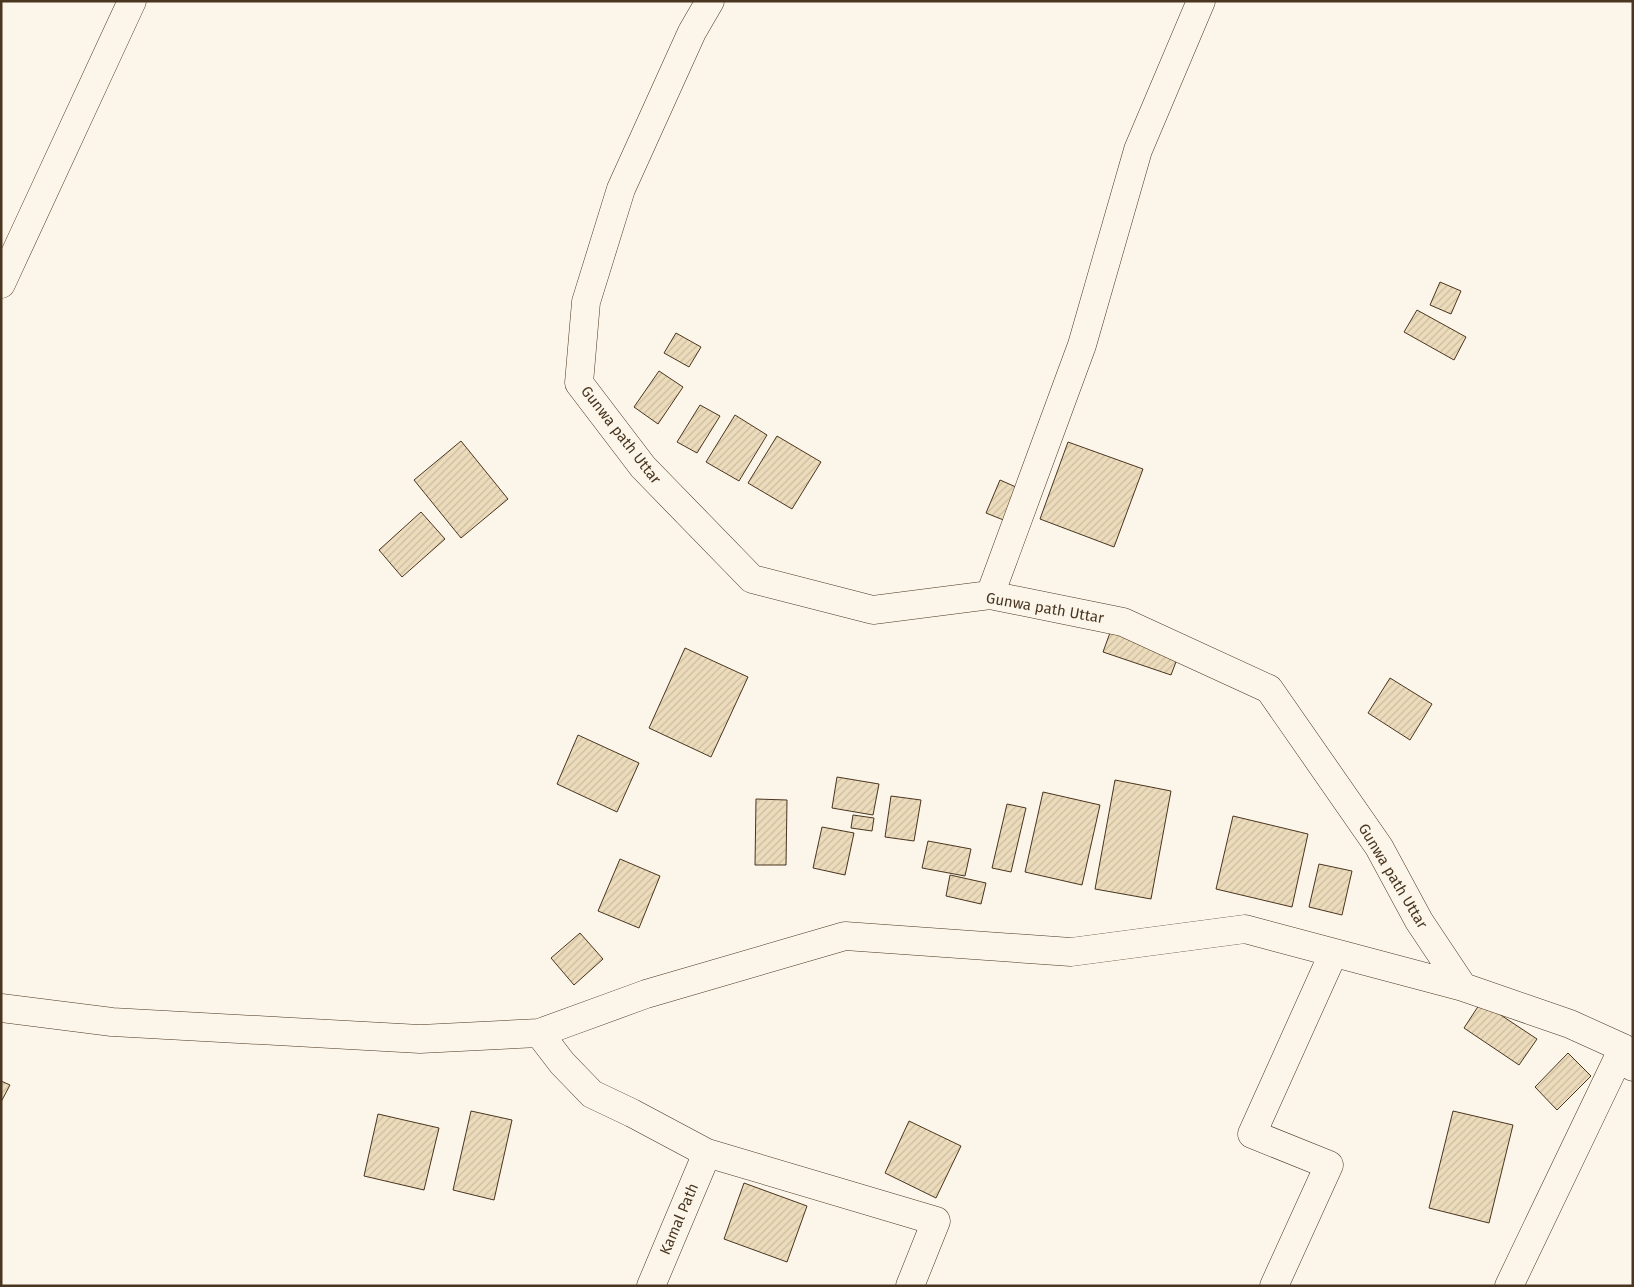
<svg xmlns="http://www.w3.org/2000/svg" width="1634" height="1287" viewBox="0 0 1634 1287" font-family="'Fira Sans',sans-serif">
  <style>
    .building { fill: url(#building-hatch); stroke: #4a3520 }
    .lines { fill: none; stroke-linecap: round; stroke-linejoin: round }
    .minor-casing { stroke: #4a3520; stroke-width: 29 }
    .minor { stroke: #fbf6e9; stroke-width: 28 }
    .labels { text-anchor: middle; stroke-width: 4; stroke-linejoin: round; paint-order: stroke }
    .street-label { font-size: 15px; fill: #4a3520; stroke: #fbf6e9 }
  </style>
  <defs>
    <pattern id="building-hatch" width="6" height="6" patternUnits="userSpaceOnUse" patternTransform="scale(1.25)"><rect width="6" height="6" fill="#ecdcbc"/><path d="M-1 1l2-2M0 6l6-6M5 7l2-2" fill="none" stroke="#ccbda1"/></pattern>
  </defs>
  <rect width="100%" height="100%" fill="#fbf6e9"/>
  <path class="building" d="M1440,282L1461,291L1451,314L1430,305Z
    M1417,310L1466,337L1454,360L1404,332Z
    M676,333L701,347L689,367L664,353Z
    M659,371L683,387L658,424L634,407Z
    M700,405L720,416L697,453L677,442Z
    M735,415L767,435L739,481L706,462Z
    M777,436L821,462L792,509L748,483Z
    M461,441L508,499L461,538L414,480Z
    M1068,442L1143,469L1114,547L1040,519Z
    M1000,480L1025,491L1011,523L986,513Z
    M421,512L445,539L402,577L379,550Z
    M1111,630L1179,654L1171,675L1103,652Z
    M685,648L748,677L711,757L649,728Z
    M1390,678L1432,704L1410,740L1368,713Z
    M578,735L639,763L617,812L557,784Z
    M837,777L879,784L873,815L832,808Z
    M1115,780L1171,791L1151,899L1095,889Z
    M1043,792L1100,805L1082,885L1025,872Z
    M891,796L921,800L914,841L885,837Z
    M756,799L787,800L786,865H755Z
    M1007,804L1026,808L1011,872L992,868Z
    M853,815L874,818L872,831L851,828Z
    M1233,816L1308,834L1292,907L1216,889Z
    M822,827L854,833L845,875L813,868Z
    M928,841L971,849L965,876L922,868Z
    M620,859L660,876L639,928L598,911Z
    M1319,864L1352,871L1342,915L1309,907Z
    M950,875L986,883L981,904L946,896Z
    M580,933L603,959L574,985L551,958Z
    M1481,1002L1537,1039L1519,1065L1464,1028Z
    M1568,1053L1591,1076L1557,1110L1535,1087Z
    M1,1081L10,1085L1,1102Z
    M471,1111L512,1120L494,1200L453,1190Z
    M1453,1111L1513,1125L1489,1223L1429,1208Z
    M378,1114L439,1128L424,1190L364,1176Z
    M909,1121L961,1146L936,1198L885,1173Z
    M744,1183L807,1206L787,1262L724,1239Z"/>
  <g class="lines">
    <g class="minor-casing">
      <path id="minor" d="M710,1L692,32L621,189L586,302L579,383L643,467L752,579L873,610L990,595L1123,622L1269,689L1379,847L1419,921L1463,987L1570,1024L1623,1048L1633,1067
        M1,284L132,1
        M990,595L1082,345L1138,150L1201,1
        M1,1008L112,1022L420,1039L539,1033L646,994L845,936L1071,952L1245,929L1463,987
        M539,1033L562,1063L592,1094L632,1113L707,1153L936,1221L910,1286
        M651,1286L707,1153
        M1274,1286L1329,1165L1252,1134L1333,954
        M1509,1286L1623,1048"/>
    </g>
    <use href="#minor" class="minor"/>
  </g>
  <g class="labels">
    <g class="street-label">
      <text transform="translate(621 435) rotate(52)" y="5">Gunwa path Uttar</text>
      <text transform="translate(1045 608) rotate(10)" y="5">Gunwa path Uttar</text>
      <text transform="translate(1393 876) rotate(59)" y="5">Gunwa path Uttar</text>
      <text transform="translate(679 1219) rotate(-67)" y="5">Kamal Path</text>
    </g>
  </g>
  <rect width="1634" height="1287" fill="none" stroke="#4a3520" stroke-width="5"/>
</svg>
